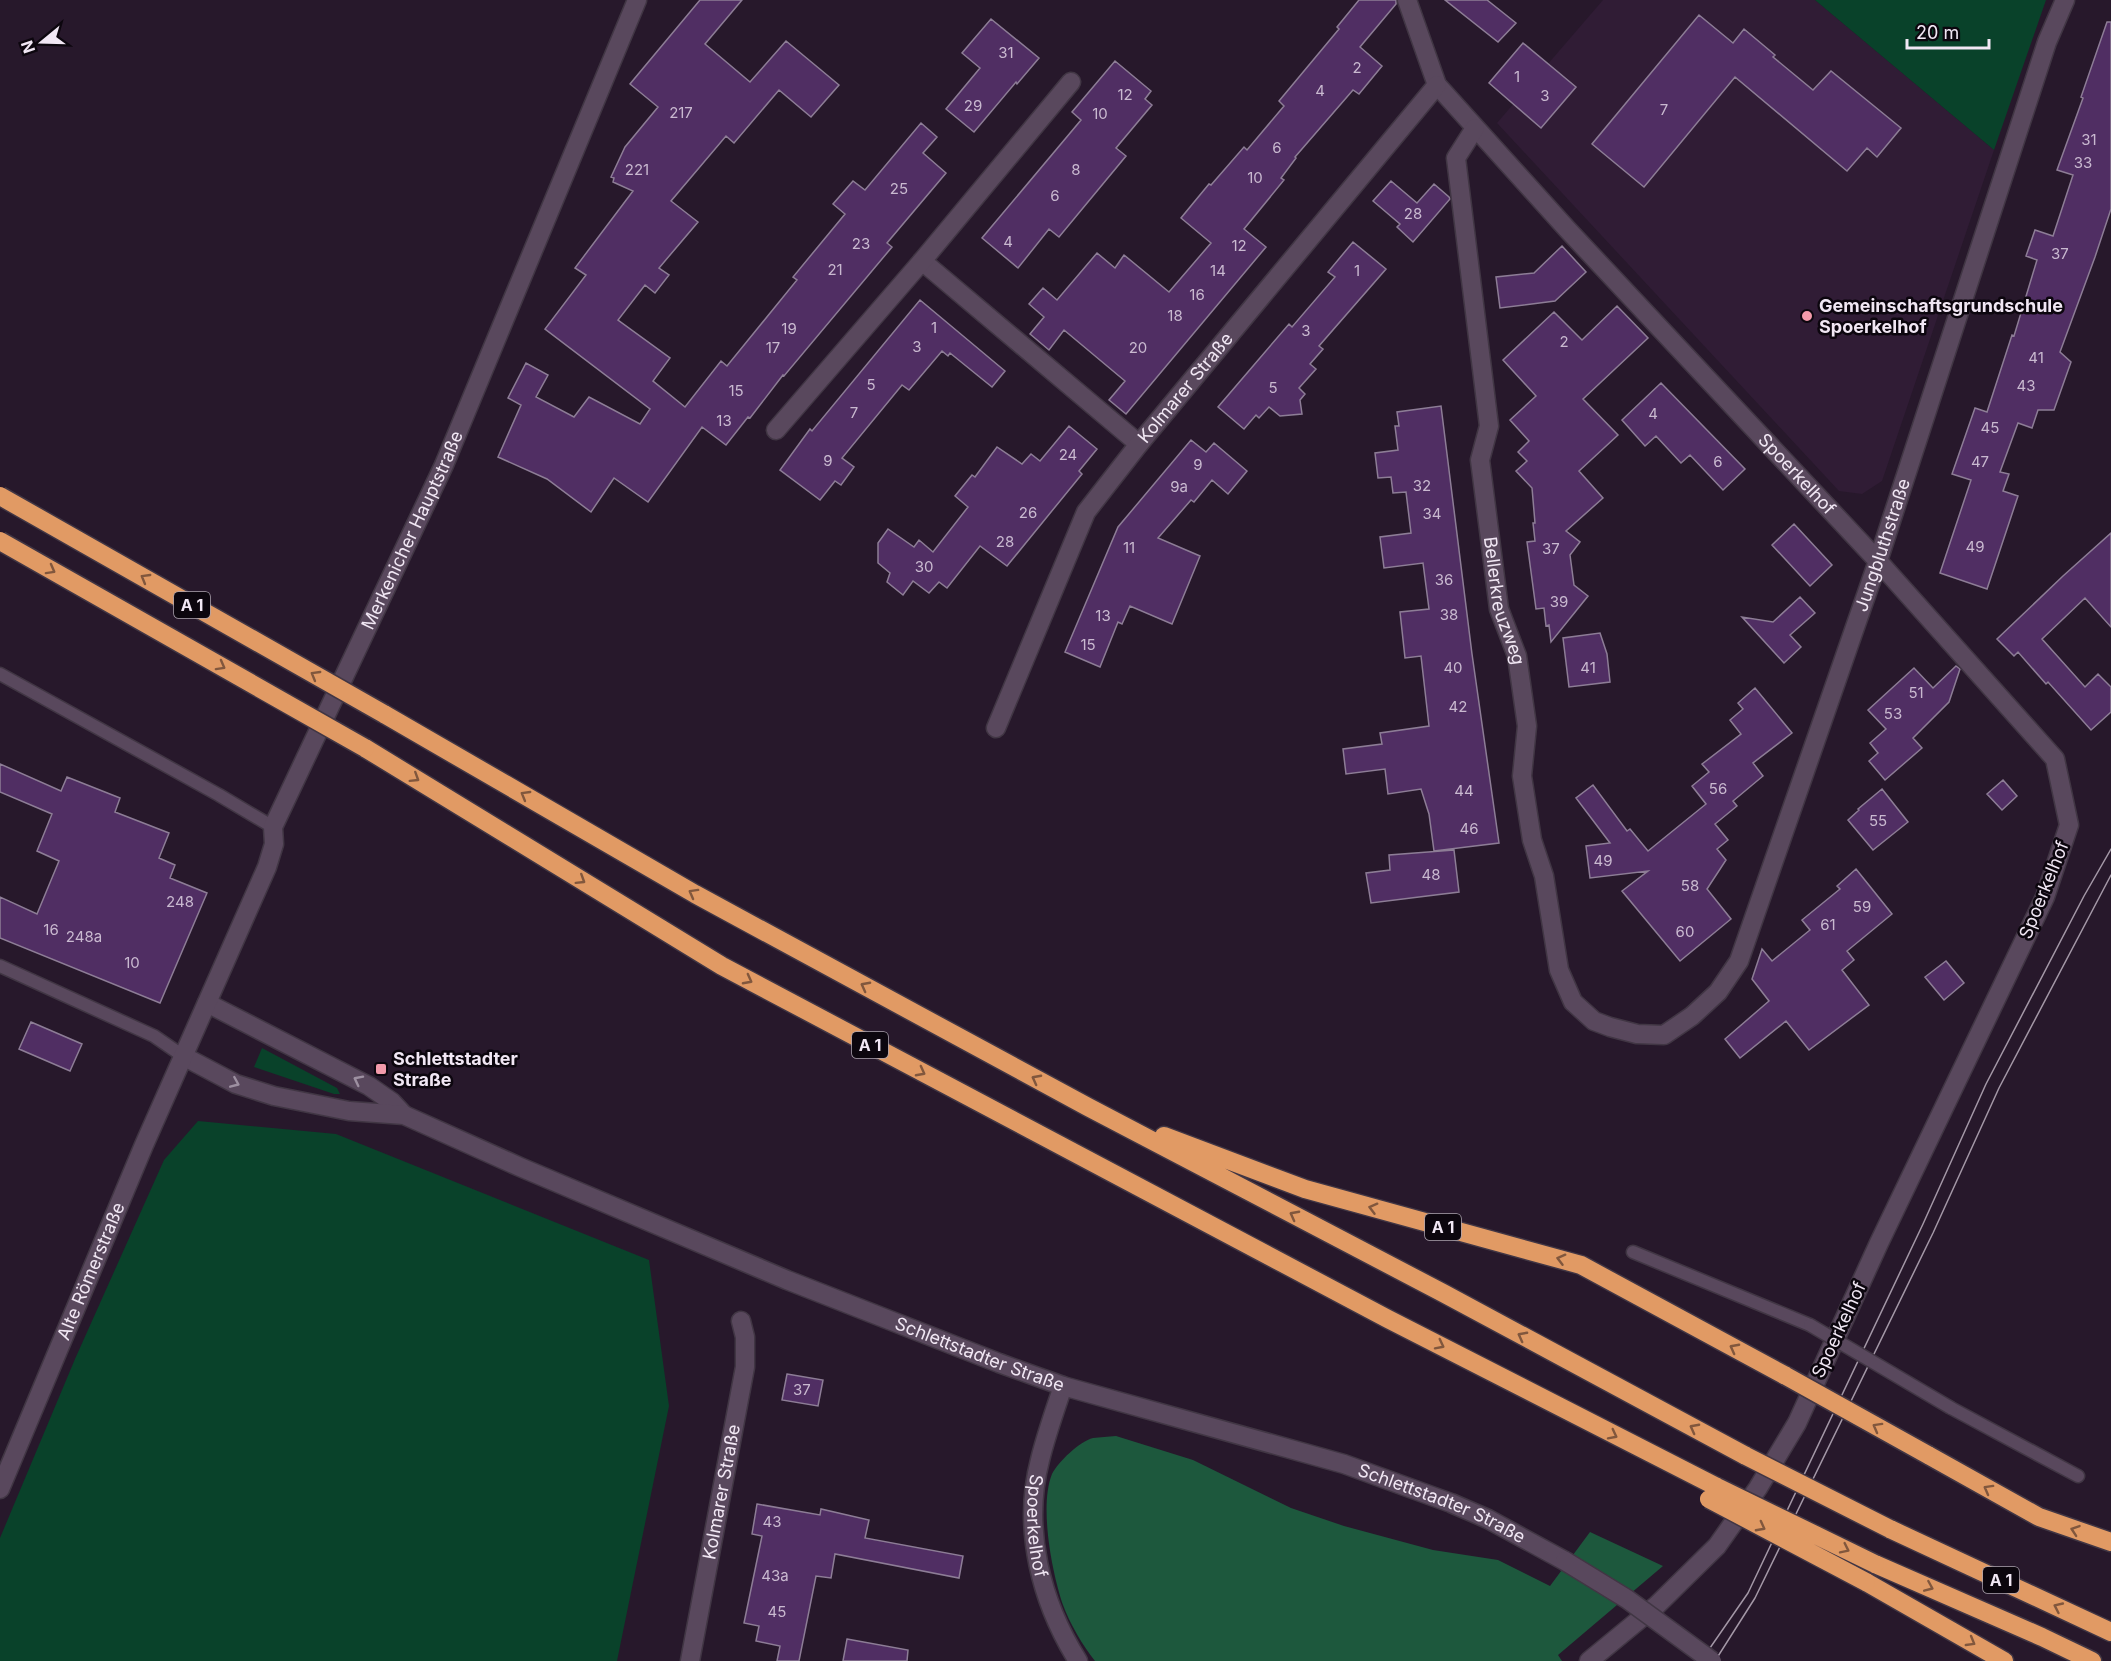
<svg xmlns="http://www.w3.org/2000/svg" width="2111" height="1661" viewBox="0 0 2111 1661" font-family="Inter,sans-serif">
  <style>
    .built { fill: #301c35 }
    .green { fill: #09422a }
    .forest { fill: #1d583d }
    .building { fill: #502e63; stroke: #8d7d96; stroke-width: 1.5 }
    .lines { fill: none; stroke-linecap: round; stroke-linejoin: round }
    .lane-casing { stroke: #413644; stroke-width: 15 }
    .street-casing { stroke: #413644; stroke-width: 21 }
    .secondary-casing { stroke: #413644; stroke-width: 21 }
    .highway-casing { stroke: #413644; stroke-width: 21 }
    .lane { stroke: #59485d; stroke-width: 12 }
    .street { stroke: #59485d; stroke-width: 18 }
    .secondary { stroke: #59485d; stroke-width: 18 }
    .highway { stroke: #e19a64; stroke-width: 18 }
    .tram { stroke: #a498a7; stroke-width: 1.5 }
    .lane-bridge-casing { stroke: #413644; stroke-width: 15; stroke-linecap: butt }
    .secondary-bridge-casing { stroke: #413644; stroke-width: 21; stroke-linecap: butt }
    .highway-bridge-casing { stroke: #413644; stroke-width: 21; stroke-linecap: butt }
    .lane-bridge { stroke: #59485d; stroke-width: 12 }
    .secondary-bridge { stroke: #59485d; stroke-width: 18 }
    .highway-bridge { stroke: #e19a64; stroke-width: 18 }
    .oneway { stroke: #81573d }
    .oneway2 { stroke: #9d90a1 }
    .poi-dot { fill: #f39aab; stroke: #0c060e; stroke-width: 2 }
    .labels { text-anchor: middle; stroke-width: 5; stroke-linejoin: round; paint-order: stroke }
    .number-label { font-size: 15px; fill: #c9b9d0 }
    .shield { fill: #0c060e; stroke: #aca4af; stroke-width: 1.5 }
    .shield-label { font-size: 16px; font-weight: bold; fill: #f1e7f4 }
    .poi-label { font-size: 18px; font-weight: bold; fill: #f1e7f4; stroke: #0c060e; text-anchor: start }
    .street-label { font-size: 18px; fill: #f1e7f4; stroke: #0c060e }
  </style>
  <rect width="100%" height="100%" fill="#27182b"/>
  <path class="built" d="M1603,0H1815L1994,150L1882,481L1862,494L1839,491L1497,123Z"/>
  <path class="green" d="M1815,0H2046L1994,150Z
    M262,1048L337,1088L340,1094H334L254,1067Z
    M198,1121L336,1134L649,1260L669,1406L617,1661H0V1538L75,1359L164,1160Z"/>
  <path class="forest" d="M1116,1436L1193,1460L1291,1508L1344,1526L1433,1550L1498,1560L1550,1586L1590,1532L1663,1566L1558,1655L1562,1661H1095C1083,1646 1070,1624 1063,1605C1052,1573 1039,1506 1052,1474C1058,1462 1080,1441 1093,1438C1100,1437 1108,1437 1116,1436Z"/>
  <path class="building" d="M700,0H742L705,44L750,82L786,41L839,85L811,117L779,90L734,143L726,136L671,201L698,222L659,268L669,275L655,293L645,285L618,320L670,358L653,381L685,407L721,361L727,366L797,280L793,277L845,214L833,204L853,181L865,190L921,123L937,137L923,153L946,173L887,243L892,247L784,376L783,375L750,418L748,417L726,445L702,427L648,502L614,478L591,512L547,479L498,457L521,405L508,398L526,363L548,375L536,397L574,417L589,397L640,424L650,409L545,329L586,275L575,268L633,191L613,182L614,178L611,177L625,147L658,107L630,84Z
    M1359,0H1396V4L1360,47L1382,66L1359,94L1353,90L1295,157L1296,158L1281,178L1284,180L1244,229L1266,247L1126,414L1109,400L1125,381L1064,330L1049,350L1030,334L1044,317L1029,304L1043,288L1057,300L1097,253L1115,268L1124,255L1169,292L1211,243L1181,218L1209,184L1211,185L1244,147L1247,150L1284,106L1279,101L1339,29L1337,27Z
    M1445,0H1487L1516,23L1498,42Z
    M1699,15L1733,43L1744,29L1775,55L1773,57L1813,90L1831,71L1901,128L1877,157L1867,148L1847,171L1735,77L1644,187L1592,144Z
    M991,19L1039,58L1017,84L1016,82L974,132L946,109L980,68L962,53Z
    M2107,22H2111V209L2095,257L2060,352L2071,362L2054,410H2038L2032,428L2018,423L2000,472L2009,474L2003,491L2018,496L1987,589L1940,573L1971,480L1952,474L1975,408L1987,412L2012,335L2014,336L2037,260L2026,256L2035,230L2053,236L2073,175L2057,170L2083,98L2081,97Z
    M1523,43L1576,87L1541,128L1489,83Z
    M1115,61L1151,91L1145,99L1152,105L1116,148L1126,156L1059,237L1049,229L1018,268L982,238L1081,120L1072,112Z
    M1391,181L1417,203L1434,184L1449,197L1450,199L1413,242L1397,227L1400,224L1373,201Z
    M1353,242L1386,269L1319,346L1323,349L1310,364L1316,369L1299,388L1305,394L1300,400L1302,414L1280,416L1269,407L1259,418L1256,415L1244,429L1218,407L1289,324L1292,327L1335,277L1328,272Z
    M1562,246L1586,272L1555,301L1500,308L1496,277L1534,273Z
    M920,300L1005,371L992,387L950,353L948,356L942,351L909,390L902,385L842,458L854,467L841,485L835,481L820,500L780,470L810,429L812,431Z
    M1617,306L1648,338L1583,399L1618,435L1579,471L1603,498L1566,531L1580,542L1570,555L1574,585L1588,596L1551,642L1549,625L1546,626L1544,608L1536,609L1527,542L1535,541L1533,523H1535L1532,488L1516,471L1527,461L1518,452L1529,441L1510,420L1536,396L1503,360L1554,312L1582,340Z
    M1661,383L1745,469L1723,490L1690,455L1681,463L1656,436L1645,446L1622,420Z
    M1441,406L1472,654L1499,843L1434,851L1429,814L1421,789L1388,794L1385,769L1346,774L1343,749L1382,744L1380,733L1429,726L1421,656L1405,658L1400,612L1429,609L1423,563L1384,568L1380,537L1411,533L1406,492L1393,493L1391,477L1378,478L1375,453L1398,450L1395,426H1399L1397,412Z
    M1069,426L1097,449L1079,471L1082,474L1007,566L980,546L947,588L939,582L929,593L913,581L903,595L887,582L890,573L878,563V543L888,529L914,547L919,540L933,552L968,507L955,496L972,475L975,477L997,447L1022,464L1031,454L1040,461Z
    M1191,440L1206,452L1214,443L1247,471L1228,494L1212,480L1194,502L1191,500L1158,538L1200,556L1172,624L1130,606L1122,624L1118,622L1100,667L1065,652L1118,527Z
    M1794,524L1832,565L1810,586L1772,545Z
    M2111,533V627L2085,598L2042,639L2085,687L2098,674L2111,687V712L2091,730L2048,682L2046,684L2018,652L2014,656L1997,639L2063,576Z
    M1800,597L1815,613L1790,635L1801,647L1784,663L1742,617L1773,622Z
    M1600,633L1607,654L1610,682L1569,687L1563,638Z
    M1956,666L1960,669L1949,702L1913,738L1922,748L1885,780L1869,761L1878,753L1870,743L1886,729L1868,710L1914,668L1933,688Z
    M1755,688L1792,733L1753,763L1763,776L1733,801L1737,806L1715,824L1728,840L1717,849L1726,860L1707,889L1731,919L1680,961L1622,891L1648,871L1590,878L1586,846L1610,843L1576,798L1593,785L1627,831L1630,829L1648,851L1706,804L1692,786L1709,772L1702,764L1741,734L1730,720L1743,709L1738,703Z
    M0,764L61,791L67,777L120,798L115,812L169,833L159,858L175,865L170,878L207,893L160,1003L0,938V897L37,914L59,861L37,851L52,814L0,792Z
    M2003,780L2017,796L2002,810L1987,794Z
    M1882,789L1908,822L1873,850L1848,820L1859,810L1858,809Z
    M1454,850L1459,892L1371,903L1366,873L1390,870L1389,855Z
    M1856,869L1892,914L1847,951L1854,960L1842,970L1869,1005L1809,1050L1786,1021L1740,1058L1725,1039L1769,1001L1752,979L1762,949L1772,961L1810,930L1802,920L1840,889L1837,886Z
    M1946,961L1964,983L1944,1000L1925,977Z
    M31,1022L82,1044L70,1071L19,1049Z
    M787,1374L823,1380L818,1406L782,1400Z
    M757,1504L820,1515L821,1509L869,1520L865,1538L963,1556L959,1578L835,1554L831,1578L816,1576L799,1661H777L780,1646L756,1641L759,1626L744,1623L762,1536L752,1534Z
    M847,1639L908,1650L907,1661H843Z"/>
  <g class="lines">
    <g class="lane-casing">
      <path id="lane" d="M0,674L219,795L273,827
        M0,966L154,1036L183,1056
        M1633,1252L1810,1325
        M1951,1408L2078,1476"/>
    </g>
    <g class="street-casing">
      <g id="street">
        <path id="s1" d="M1407,0L1437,85L1567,229L1878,561L2055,759L2069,825L2045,897L1879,1243L1797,1423L1758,1488L1717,1546L1657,1605L1589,1661"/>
        <path id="s2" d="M1475,128L1456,158L1489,426L1480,460L1499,609L1517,656L1527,726L1522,776L1532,840L1544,876L1559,970L1573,1002L1594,1021L1610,1027L1637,1034L1664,1035L1692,1016L1718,992L1739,961L1878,561L2047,42L2065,0"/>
        <path d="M922,261L1139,444"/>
        <path d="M776,430L922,261L1071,82"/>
        <path id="s3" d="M996,728L1086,512L1139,444L1437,85"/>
        <path id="s4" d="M1063,1386C1055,1410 1046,1435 1040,1460C1022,1529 1041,1602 1078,1661"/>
        <path id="s5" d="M690,1661L745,1367V1337L741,1321"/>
      </g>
    </g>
    <g class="secondary-casing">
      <g id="secondary">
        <path d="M207,1003L369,1086L392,1102L404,1115"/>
        <path id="s6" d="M183,1056L236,1084L274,1096L349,1111L404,1115L520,1167L787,1280L999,1363L1063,1386L1344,1464L1451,1503L1488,1519L1565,1561"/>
        <path id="s7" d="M0,1489L144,1145L267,867L274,844L273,827L444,465L637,0"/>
      </g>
    </g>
    <g class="highway-casing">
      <path id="highway" d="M384,714L695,894L1088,1107L1443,1293L1746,1456
        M365,748L722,966L1388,1319L1717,1487
        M1164,1136L1305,1189L1581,1265L1786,1376
        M1928,1455L2039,1517L2111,1542
        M1890,1529L2111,1632
        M1875,1564L2042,1637L2092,1661
        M1866,1582L2004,1661"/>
    </g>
    <use href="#lane" class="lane"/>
    <use href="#street" class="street"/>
    <use href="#secondary" class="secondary"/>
    <use href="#highway" class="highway"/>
    <path class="tram" d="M1701,1661L1748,1593L1923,1224L1986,1084L2084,896L2111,849
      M1715,1661L1755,1598L1933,1233L1999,1088L2111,875"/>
    <g class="lane-bridge-casing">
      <path id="lane-bridge" d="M1810,1325L1951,1408"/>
    </g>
    <g class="secondary-bridge-casing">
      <path id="secondary-bridge" d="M1565,1561L1627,1599L1712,1661"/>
    </g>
    <g class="highway-bridge-casing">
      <path id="highway-bridge" d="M0,496L384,714
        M0,541L365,748
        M1786,1376L1928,1455
        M1746,1456L1890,1529
        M1717,1487L1875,1564
        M1709,1499L1866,1582"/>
    </g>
    <use href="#lane-bridge" class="lane-bridge"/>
    <use href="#secondary-bridge" class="secondary-bridge"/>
    <use href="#highway-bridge" class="highway-bridge"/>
  </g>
  <defs><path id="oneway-chevron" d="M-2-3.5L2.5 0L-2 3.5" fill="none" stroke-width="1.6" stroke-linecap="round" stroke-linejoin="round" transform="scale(1.5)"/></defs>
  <g class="oneway">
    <use href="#oneway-chevron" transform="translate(51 570) rotate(29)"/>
    <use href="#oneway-chevron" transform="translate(145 578) rotate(-150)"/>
    <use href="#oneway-chevron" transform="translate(221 666) rotate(29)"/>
    <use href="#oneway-chevron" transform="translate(315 675) rotate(-150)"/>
    <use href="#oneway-chevron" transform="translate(415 778) rotate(32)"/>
    <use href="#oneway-chevron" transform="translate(525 795) rotate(-150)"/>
    <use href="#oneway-chevron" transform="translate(581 880) rotate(32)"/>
    <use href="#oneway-chevron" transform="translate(693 893) rotate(-151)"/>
    <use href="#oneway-chevron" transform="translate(748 980) rotate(28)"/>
    <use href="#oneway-chevron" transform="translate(865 986) rotate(-152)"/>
    <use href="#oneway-chevron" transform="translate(921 1072) rotate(28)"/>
    <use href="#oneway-chevron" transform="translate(1036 1079) rotate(-152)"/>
    <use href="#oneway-chevron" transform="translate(1373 1208) rotate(-165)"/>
    <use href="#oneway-chevron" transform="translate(1294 1215) rotate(-152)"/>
    <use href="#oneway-chevron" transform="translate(1561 1259) rotate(-165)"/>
    <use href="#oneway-chevron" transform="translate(1522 1336) rotate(-152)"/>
    <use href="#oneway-chevron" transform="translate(1440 1345) rotate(27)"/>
    <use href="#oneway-chevron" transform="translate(1734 1348) rotate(-152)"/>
    <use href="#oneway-chevron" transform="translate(1877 1427) rotate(-151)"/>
    <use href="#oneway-chevron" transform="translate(1694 1428) rotate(-152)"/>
    <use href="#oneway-chevron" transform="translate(1613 1435) rotate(27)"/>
    <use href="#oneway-chevron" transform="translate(1988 1489) rotate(-151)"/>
    <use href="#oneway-chevron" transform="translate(1761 1527) rotate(28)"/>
    <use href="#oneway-chevron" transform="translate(2075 1530) rotate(-161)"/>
    <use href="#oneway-chevron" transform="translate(1845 1549) rotate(26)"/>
    <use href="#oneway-chevron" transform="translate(1929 1587) rotate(23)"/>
    <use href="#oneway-chevron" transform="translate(2058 1607) rotate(-155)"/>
    <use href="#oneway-chevron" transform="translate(1971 1642) rotate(30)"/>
  </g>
  <g class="oneway2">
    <use href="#oneway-chevron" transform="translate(358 1080) rotate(-153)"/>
    <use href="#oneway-chevron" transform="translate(235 1083) rotate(23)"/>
  </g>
  <g class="poi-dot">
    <circle cx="1807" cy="316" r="6"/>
    <rect x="375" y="1063" width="12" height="12" rx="3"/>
  </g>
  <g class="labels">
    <g class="number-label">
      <text x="1006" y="58">31</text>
      <text x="1357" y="73">2</text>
      <text x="1517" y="82">1</text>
      <text x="1320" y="96">4</text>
      <text x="1125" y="100">12</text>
      <text x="1545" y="101">3</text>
      <text x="973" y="111">29</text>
      <text x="1664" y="115">7</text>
      <text x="681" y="118">217</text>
      <text x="1100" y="119">10</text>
      <text x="2089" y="145">31</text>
      <text x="1277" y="153">6</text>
      <text x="2083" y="168">33</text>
      <text x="637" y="175">221</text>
      <text x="1076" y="175">8</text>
      <text x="1255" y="183">10</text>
      <text x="899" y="194">25</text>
      <text x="1055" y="201">6</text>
      <text x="1413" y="219">28</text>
      <text x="1008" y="247">4</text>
      <text x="861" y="249">23</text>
      <text x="1239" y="251">12</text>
      <text x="2060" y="259">37</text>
      <text x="835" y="275">21</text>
      <text x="1218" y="276">14</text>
      <text x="1357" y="276">1</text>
      <text x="1197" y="300">16</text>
      <text x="1175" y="321">18</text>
      <text x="934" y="333">1</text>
      <text x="789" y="334">19</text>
      <text x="1306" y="336">3</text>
      <text x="1564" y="347">2</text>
      <text x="917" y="352">3</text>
      <text x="773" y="353">17</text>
      <text x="1138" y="353">20</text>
      <text x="2036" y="363">41</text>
      <text x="871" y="390">5</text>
      <text x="2026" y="391">43</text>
      <text x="1273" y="393">5</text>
      <text x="736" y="396">15</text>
      <text x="854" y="418">7</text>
      <text x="1653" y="419">4</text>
      <text x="724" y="426">13</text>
      <text x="1990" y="433">45</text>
      <text x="1068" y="460">24</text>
      <text x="828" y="466">9</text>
      <text x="1718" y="467">6</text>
      <text x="1980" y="467">47</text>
      <text x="1198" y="470">9</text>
      <text x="1422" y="491">32</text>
      <text x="1179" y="492">9a</text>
      <text x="1028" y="518">26</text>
      <text x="1432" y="519">34</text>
      <text x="1005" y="547">28</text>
      <text x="1975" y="552">49</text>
      <text x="1129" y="553">11</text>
      <text x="1551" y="554">37</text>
      <text x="924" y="572">30</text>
      <text x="1444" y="585">36</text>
      <text x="1559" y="607">39</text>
      <text x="1449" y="620">38</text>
      <text x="1103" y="621">13</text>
      <text x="1088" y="650">15</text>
      <text x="1453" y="673">40</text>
      <text x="1588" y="673">41</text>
      <text x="1916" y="698">51</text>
      <text x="1458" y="712">42</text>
      <text x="1893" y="719">53</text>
      <text x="1718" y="794">56</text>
      <text x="1464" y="796">44</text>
      <text x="1878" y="826">55</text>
      <text x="1469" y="834">46</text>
      <text x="1603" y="866">49</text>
      <text x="1431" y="880">48</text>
      <text x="1690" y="891">58</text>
      <text x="180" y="907">248</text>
      <text x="1862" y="912">59</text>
      <text x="1828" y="930">61</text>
      <text x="51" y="935">16</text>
      <text x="1685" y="937">60</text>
      <text x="84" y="942">248a</text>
      <text x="132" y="968">10</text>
      <text x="802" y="1395">37</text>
      <text x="772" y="1527">43</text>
      <text x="775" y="1581">43a</text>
      <text x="777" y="1617">45</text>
    </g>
    <g class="shield">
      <rect x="174" y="592" width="36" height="26" rx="4.5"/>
      <rect x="852" y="1032" width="36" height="26" rx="4.5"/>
      <rect x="1425" y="1214" width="36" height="26" rx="4.5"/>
      <rect x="1983" y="1567" width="36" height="26" rx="4.5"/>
    </g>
    <g class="shield-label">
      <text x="192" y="611">A 1</text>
      <text x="870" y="1051">A 1</text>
      <text x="1443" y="1233">A 1</text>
      <text x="2001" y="1586">A 1</text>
    </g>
    <g class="poi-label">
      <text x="1819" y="312">Gemeinschaftsgrundschule<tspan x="1819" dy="21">Spoerkelhof</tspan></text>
      <text x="393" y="1065">Schlettstadter<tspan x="393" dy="21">Straße</tspan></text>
    </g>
    <g class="street-label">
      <text dy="6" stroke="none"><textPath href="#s3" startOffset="393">Kolmarer Straße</textPath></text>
      <text dy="6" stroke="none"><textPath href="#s1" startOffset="620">Spoerkelhof</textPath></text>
      <text dy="6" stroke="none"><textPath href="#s7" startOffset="1046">Merkenicher Hauptstraße</textPath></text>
      <text dy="6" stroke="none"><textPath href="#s2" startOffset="1542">Jungbluthstraße</textPath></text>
      <text dy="6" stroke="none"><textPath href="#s2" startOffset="484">Bellerkreuzweg</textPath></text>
      <text transform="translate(2044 890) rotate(-68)" y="6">Spoerkelhof</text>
      <text dy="6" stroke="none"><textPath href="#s7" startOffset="236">Alte Römerstraße</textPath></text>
      <text transform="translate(1839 1330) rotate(-65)" y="6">Spoerkelhof</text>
      <text dy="6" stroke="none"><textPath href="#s6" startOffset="855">Schlettstadter Straße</textPath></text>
      <text dy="6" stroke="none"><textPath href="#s5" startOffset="172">Kolmarer Straße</textPath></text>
      <text dy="6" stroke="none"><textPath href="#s6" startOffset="1341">Schlettstadter Straße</textPath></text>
      <text dy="6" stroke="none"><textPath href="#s4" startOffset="144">Spoerkelhof</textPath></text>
    </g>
  </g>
  <g transform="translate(42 42) rotate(251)" stroke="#0c060e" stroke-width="4.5" paint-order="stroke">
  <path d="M0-4.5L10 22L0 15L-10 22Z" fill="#f1e7f4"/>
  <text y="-9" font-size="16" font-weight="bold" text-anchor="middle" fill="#f1e7f4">N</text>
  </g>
  <path d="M1907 39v9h82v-9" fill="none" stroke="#f1e7f4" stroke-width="3"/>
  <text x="1916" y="39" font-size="18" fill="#f1e7f4" stroke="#0c060e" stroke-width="4.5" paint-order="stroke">20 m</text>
</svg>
